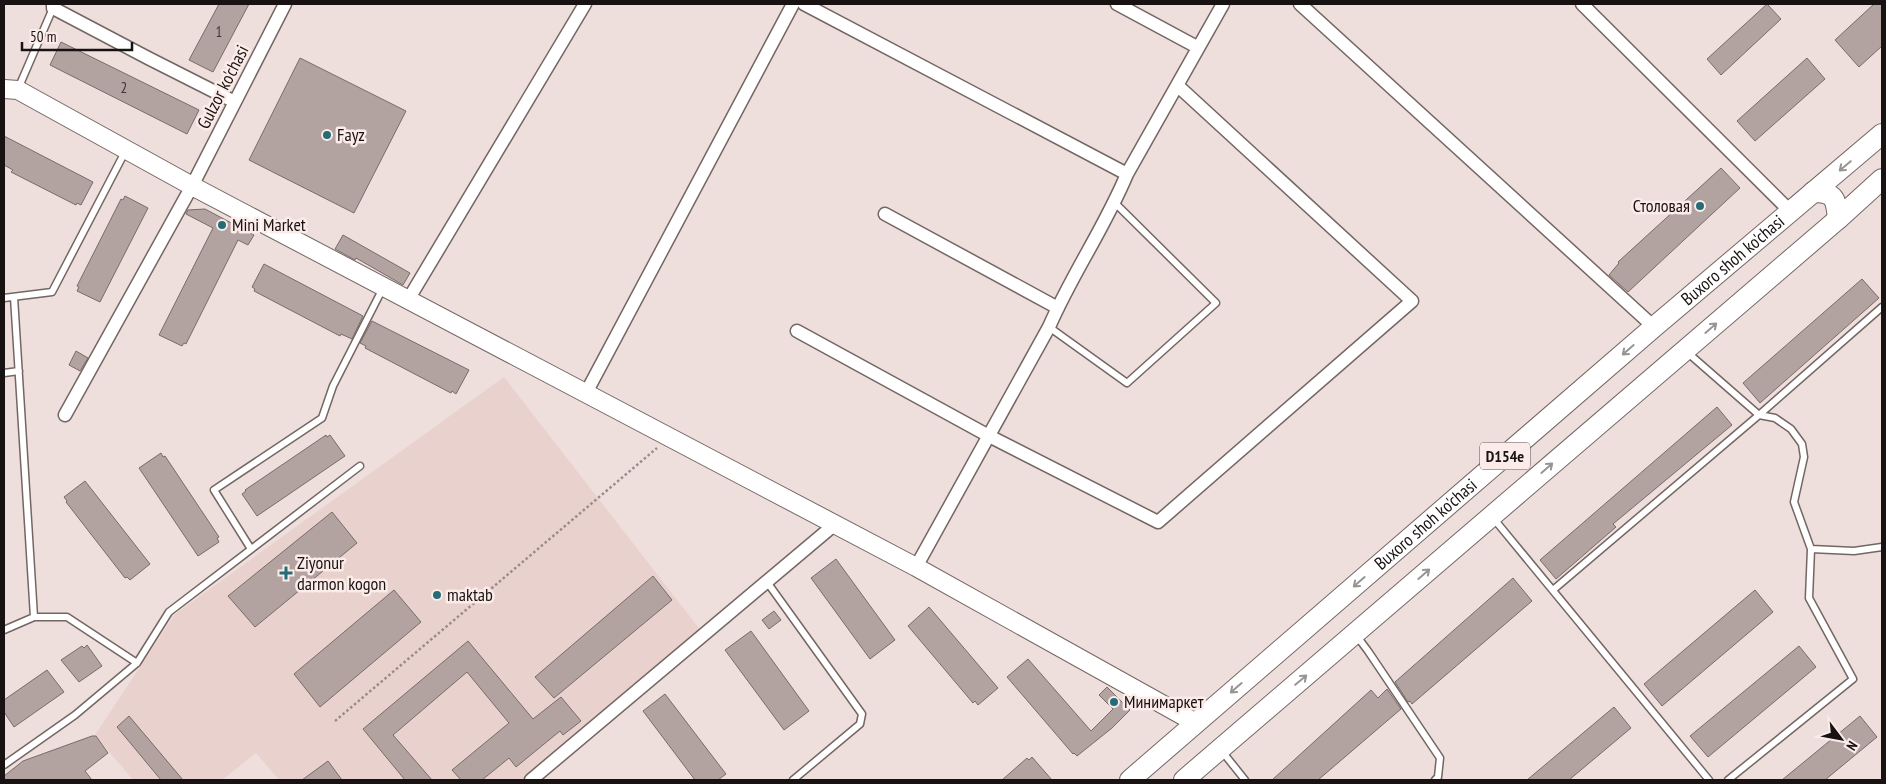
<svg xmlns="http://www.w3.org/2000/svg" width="1886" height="784" viewBox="0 0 1886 784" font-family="'PT Sans Narrow',sans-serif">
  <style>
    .built { fill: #e9d1cd }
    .building { fill: #b2a3a1; stroke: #796b69 }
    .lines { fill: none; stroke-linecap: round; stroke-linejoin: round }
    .lane-casing { stroke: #736663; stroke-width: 9 }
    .street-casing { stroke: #736663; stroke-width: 15 }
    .secondary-casing { stroke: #736663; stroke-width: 20 }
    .primary-casing { stroke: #736663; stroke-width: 22 }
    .path { stroke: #978c8a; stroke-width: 2.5; stroke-dasharray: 2.5 2.5; stroke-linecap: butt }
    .lane { stroke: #fff; stroke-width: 6 }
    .street { stroke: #fff; stroke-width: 12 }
    .secondary { stroke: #fff; stroke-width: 18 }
    .primary { stroke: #fff; stroke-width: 20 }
    .oneway { stroke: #979594 }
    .poi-dot { fill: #246d77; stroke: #fcece9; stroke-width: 2 }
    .labels { text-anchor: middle; stroke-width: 5; stroke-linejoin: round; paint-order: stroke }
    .number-label { font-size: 15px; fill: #3e3736 }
    .shield { fill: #fcece9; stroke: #5c5452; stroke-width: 1 }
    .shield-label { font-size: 16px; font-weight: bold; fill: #181312 }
    .street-label { font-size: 18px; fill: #181312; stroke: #fcece9 }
    .poi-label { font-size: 18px; fill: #181312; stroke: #fcece9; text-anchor: start }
  </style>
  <rect width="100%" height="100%" fill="#efdfdc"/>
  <path class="built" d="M504,377L702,632L524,780H279L256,753L222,780H133L95,735L175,614Z"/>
  <path class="building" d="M219,4H249L213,72L189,60Z
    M1767,4L1781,19L1721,75L1707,59Z
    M1874,4H1882V46L1859,67L1835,40Z
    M61,42L199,110L187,134L50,65Z
    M300,58L406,111L354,213L249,160Z
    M1807,58L1825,79L1755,141L1737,121Z
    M4,136L93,182L81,205L77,203L76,205L11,172L13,170L4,165Z
    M1721,168L1740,188L1628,292L1609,275L1619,263L1618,262Z
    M125,196L148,208L100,302L77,291L79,287L77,286L121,199L123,200Z
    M205,209L254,235L248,245L238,240L186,344L184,343L182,346L159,335L213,228L186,214L188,210Z
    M343,235L410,273L403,285L356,258L355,260L335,249Z
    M264,264L363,316L352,339L341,334L340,336L254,291L255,289L252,287Z
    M1862,279L1879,298L1760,403L1743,383Z
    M372,321L469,370L456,394L452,391L451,393L365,348L366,346L360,343Z
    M76,351L88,358L80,371L69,365Z
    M1717,407L1732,425L1613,524L1616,527L1556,579L1540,560Z
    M326,435L327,437L330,435L345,456L257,516L242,494L246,491L245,490Z
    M161,453L163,457L165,456L219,537L217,538L219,542L198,556L139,468Z
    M85,481L150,564L130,580L127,577L125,578L66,502L67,501L64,497Z
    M332,512L357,543L255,627L228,596Z
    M836,559L895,640L870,659L811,578Z
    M653,576L672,600L554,698L535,677Z
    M1513,578L1532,601L1412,704L1410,701L1408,702L1395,682Z
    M394,590L421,622L320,707L294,674Z
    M1755,590L1773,612L1662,706L1644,684Z
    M929,607L998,688L978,705L975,701L973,703L908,626Z
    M774,611L781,620L769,629L762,620Z
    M751,631L809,711L784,730L725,650Z
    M468,641L533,719L561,697L581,721L563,735L560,731L516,767L509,758L482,780H461L452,770L509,723L467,672L393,735L432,780H405L363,729Z
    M87,645L102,666L79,682L61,660L82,646L84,648Z
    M1799,646L1816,667L1708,757L1690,736Z
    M1028,659L1091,731L1113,709L1099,695L1107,687L1130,710L1112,728L1077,756L1074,753L1073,754L1007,677Z
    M47,670L64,692L14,727L4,712V700Z
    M1387,689L1401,709L1318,780H1272L1371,690L1378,698Z
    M665,694L726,774L718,780H695L643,711Z
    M1614,707L1631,728L1569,780H1527Z
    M129,716L183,780H161L117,727Z
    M1860,716L1877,737L1825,780H1782Z
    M92,736H96L108,753L85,771L92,780H4V776L23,761Z
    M1032,757L1052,780H1002L1027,758L1029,760Z
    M328,761L342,780H302Z"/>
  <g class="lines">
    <g class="lane-casing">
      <path id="lane" d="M18,89L53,8
        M14,297L34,617
        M4,298L52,292L126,150
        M1049,327L1127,383L1216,303L1115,203
        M1688,353L1759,415L1775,418L1791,429L1802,444L1804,457L1794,502L1811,549L1809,598L1853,679L1728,780
        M4,373L19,371
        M1494,519L1709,780
        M251,549L214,490L322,418L333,386L383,288
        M1811,549L1854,551L1882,547
        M767,582L862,714L860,724L793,780
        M1553,590L1759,415L1882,307
        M4,630L34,617H67L137,663
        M1356,635L1368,651L1440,758L1438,777L1435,780
        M1221,750L1245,780
        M4,765L75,715L137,663L169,612L360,466"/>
    </g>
    <g class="street-casing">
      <path id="street" d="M53,4V8L148,58L235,102
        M804,4L1127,174
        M1117,4L1197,47
        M1300,4L1654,327
        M1582,4L1790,211
        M885,214L1058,308
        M408,300L585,4
        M797,331L989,436L1158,522L1412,301L1178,86
        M586,393L793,4
        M65,415L192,186L285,4
        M916,567L1049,327C1072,274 1105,227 1127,174L1223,4
        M531,780L834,525"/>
    </g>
    <g class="secondary-casing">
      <path id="secondary" d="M4,89L18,90L192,186L916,567L1196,723"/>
    </g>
    <g class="primary-casing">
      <g id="primary">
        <path d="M1813,192C1835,192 1836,199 1838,219"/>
        <path id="s1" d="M1130,780L1654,327L1882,134"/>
        <path d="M1184,780L1838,219L1882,179"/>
      </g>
    </g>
    <path class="path" d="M335,721L657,448"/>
    <use href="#lane" class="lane"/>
    <use href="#street" class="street"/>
    <use href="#secondary" class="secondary"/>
    <use href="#primary" class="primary"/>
  </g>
  <defs><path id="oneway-shaft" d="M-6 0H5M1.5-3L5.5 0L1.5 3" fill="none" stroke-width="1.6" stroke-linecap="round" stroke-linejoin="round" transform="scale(1.25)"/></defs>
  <g class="oneway">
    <use href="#oneway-shaft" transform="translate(1845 166) rotate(140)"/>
    <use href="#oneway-shaft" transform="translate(1711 328) rotate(-41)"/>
    <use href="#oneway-shaft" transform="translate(1628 350) rotate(139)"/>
    <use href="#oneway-shaft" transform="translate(1547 468) rotate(-41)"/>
    <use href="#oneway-shaft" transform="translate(1424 574) rotate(-41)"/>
    <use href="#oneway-shaft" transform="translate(1359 582) rotate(139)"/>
    <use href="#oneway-shaft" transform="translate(1301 680) rotate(-40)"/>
    <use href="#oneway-shaft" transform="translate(1236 688) rotate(139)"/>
  </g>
  <g class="poi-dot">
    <circle cx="327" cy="135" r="5"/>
    <circle cx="1700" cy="206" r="5"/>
    <circle cx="222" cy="225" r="5"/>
    <path d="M283.5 565.5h5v5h5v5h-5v5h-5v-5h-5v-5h5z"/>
    <circle cx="437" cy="595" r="5"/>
    <circle cx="1114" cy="702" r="5"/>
  </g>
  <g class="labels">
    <g class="number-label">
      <text x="219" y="37">1</text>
      <text x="124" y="93">2</text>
    </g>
    <rect class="shield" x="1480" y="442.5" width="50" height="27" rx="4"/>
    <g class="shield-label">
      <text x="1505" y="462">D154e</text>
    </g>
    <g class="street-label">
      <text transform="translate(223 87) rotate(-63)" y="6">Gulzor ko'chasi</text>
      <text dy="6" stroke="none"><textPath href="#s1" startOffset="796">Buxoro shoh ko'chasi</textPath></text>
      <text dy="6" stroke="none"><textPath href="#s1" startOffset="391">Buxoro shoh ko'chasi</textPath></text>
    </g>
    <g class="poi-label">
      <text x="337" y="141">Fayz</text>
      <text x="1690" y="212" text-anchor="end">Столовая</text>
      <text x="232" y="231">Mini Market</text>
      <text x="297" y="569">Ziyonur<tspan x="297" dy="21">darmon kogon</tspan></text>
      <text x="447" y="601">maktab</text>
      <text x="1124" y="708">Минимаркет</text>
    </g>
  </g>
  <rect width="1886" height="784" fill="none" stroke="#181312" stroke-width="10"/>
  <g transform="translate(1841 739) rotate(122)" stroke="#fcece9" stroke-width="4" paint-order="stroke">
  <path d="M0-4L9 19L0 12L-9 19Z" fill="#181312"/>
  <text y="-8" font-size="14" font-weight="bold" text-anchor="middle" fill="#181312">N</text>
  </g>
  <path d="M22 42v8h110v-8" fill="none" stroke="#181312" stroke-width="2.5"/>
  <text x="30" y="42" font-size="15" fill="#181312" stroke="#fcece9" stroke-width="4" paint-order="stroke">50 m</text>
</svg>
